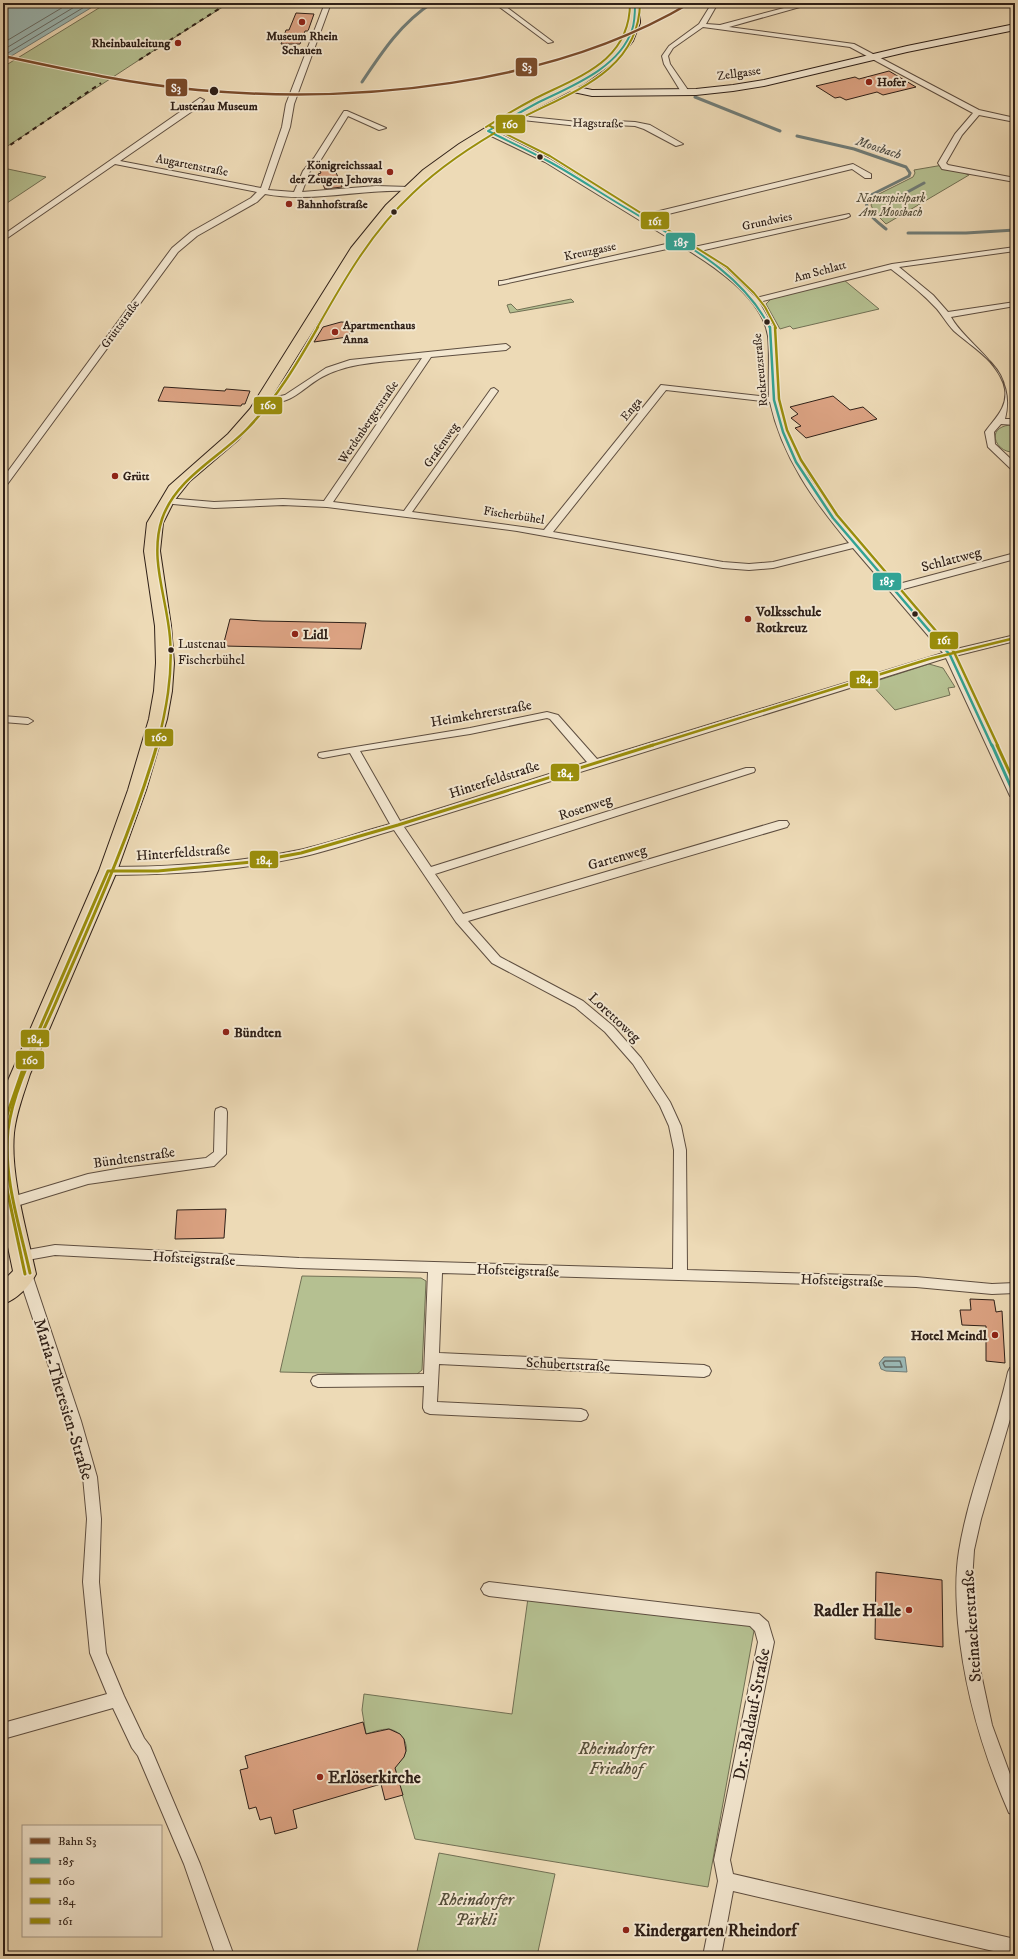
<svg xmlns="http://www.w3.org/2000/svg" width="1018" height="1959" viewBox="0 0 1018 1959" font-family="'IM FELL DW Pica',serif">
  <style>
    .green { fill: #b5c091; stroke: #727054 }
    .water { fill: #9bb9b6; stroke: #707c77 }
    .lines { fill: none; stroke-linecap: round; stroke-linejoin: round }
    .shore-far1 { stroke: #656c67; stroke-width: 1 }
    .shore { stroke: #656c67; stroke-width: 1.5 }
    .stream { stroke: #707c77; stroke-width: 3 }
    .building { fill: #dca383; stroke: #2f2018 }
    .street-casing { stroke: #5e4e40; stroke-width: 2 }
    .secondary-casing { stroke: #2f2018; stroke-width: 2 }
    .primary-casing { stroke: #2f2018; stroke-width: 2 }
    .street { fill: #f3e7d0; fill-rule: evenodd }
    .secondary { fill: #f3e7d0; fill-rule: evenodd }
    .primary { fill: #eddab6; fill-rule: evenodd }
    .rail { stroke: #2f2018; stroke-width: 2; stroke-dasharray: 4.5 4.5; stroke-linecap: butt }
    .bus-1-far2-casing { stroke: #f3e7d0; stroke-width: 4 }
    .bus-1-far1-casing { stroke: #f3e7d0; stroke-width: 5 }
    .bus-1-casing { stroke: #f3e7d0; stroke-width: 6 }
    .bus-2-far2-casing { stroke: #f3e7d0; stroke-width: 4 }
    .bus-2-far1-casing { stroke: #f3e7d0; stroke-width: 5 }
    .bus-2-casing { stroke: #f3e7d0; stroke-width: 6 }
    .bus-3-far1-casing { stroke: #f3e7d0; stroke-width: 5 }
    .bus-3-casing { stroke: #f3e7d0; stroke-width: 6 }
    .bus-4-far2-casing { stroke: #f3e7d0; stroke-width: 4 }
    .bus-4-far1-casing { stroke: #f3e7d0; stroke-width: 5 }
    .bus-4-casing { stroke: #f3e7d0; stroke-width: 6 }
    .bus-1-far2 { stroke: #32a395; stroke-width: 2 }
    .bus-1-far1 { stroke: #32a395; stroke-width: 2.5 }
    .bus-1 { stroke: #32a395; stroke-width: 3 }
    .bus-2-far2 { stroke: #9a8e0b; stroke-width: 2 }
    .bus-2-far1 { stroke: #9a8e0b; stroke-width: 2.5 }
    .bus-2 { stroke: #9a8e0b; stroke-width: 3 }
    .bus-3-far1 { stroke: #9a8e0b; stroke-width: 2.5 }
    .bus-3 { stroke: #9a8e0b; stroke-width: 3 }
    .bus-4-far2 { stroke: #9a8e0b; stroke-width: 2 }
    .bus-4-far1 { stroke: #9a8e0b; stroke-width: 2.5 }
    .bus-4 { stroke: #9a8e0b; stroke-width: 3 }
    .rail-1-casing { stroke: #f3e7d0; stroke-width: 4.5 }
    .rail-1 { stroke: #7a4b2a; stroke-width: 2.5 }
    .poi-dot { fill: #8f2418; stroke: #f3e7d0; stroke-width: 1.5 }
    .stop-dot { fill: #2f2018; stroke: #f3e7d0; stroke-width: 1.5 }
    .labels { text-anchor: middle; stroke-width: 4; stroke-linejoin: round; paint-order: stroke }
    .far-poi-label { font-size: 12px; font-weight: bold; fill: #2f2018; stroke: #f3e7d0; text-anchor: start }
    .far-street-label { font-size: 12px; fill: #2f2018; stroke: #f3e7d0 }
    .far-stop-label { font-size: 12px; font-weight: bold; fill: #2f2018; stroke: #f3e7d0 }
    .far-park-label { font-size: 12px; font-style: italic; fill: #57503c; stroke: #f3e7d0 }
    .far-water-label { font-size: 13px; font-style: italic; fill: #4f4e47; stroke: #f3e7d0 }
    .bus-label { font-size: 13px; fill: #2f2018; stroke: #f3e7d0; text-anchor: start }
    .street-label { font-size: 14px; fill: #2f2018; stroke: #f3e7d0 }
    .poi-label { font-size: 14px; font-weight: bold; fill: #2f2018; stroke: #f3e7d0; text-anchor: start }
    .near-street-label { font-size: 17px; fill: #2f2018; stroke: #f3e7d0 }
    .near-poi-label { font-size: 17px; font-weight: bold; fill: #2f2018; stroke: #f3e7d0; text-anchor: start }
    .near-park-label { font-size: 17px; font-style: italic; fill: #57503c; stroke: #f3e7d0 }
    .line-badge { stroke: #f3e7d0; stroke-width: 1.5 }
    .badge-label { font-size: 11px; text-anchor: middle; font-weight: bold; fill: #fff }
  </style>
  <rect width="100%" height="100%" fill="#eddab6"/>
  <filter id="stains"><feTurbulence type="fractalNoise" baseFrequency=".005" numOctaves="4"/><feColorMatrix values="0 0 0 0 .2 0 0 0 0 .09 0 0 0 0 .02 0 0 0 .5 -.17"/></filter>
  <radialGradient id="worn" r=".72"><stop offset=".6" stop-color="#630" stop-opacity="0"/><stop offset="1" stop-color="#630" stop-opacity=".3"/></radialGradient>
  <path class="green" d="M107,3H229L139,60L3,149V67Z
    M943,165L969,175L886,224L874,212L871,205L875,196L913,177L915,173L914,170Z
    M3,168L46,177L7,203L3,202Z
    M844,280L879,309L793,329L790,326L780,329L766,304L771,299Z
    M571,299L574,302L510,313L507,305L511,304L517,310Z
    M1015,425V452C999,454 987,434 1002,427C1006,425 1011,425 1015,425Z
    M929,664L943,668L955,687L948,688L950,695L895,710L870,683Z
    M302,1276L421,1278L426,1281L422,1370L416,1375L280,1372Z
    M528,1598L755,1625L708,1887L415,1839L394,1766C397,1764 401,1761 403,1757C412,1746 401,1730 388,1729C381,1729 373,1732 366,1734L362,1710L364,1694L512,1714Z
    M439,1853L555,1874L537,1956H416Z"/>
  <path class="water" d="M3,3H99L3,61Z
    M884,1357H905L907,1372L886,1371L881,1369L879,1363Z"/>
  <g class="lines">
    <path class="shore-far1" d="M3,43L70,3
      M3,50L81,3
      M3,56L91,3"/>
    <path class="shore" d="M885,1361H900L902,1367H885L883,1363Z"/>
    <path class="stream" d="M362,82C382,52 401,23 432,3
      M695,97L780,131
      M797,136L854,149L906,167L910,173L909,176L869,196C861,211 875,220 886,229
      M892,203L902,195L924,183
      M908,233H966L1015,230"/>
  </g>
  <path class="building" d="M296,13L314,14L308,31H305L300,44H281L286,30H289Z
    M889,71L916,87L883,95L877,92L846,100L840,97L835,98L816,86L855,77L859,79Z
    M333,165L342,187L325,189L318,174L321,173L318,167Z
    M341,322L358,323L347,337L314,342L323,327Z
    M164,387L225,391L226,389L250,391L245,404H242L241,406L158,401Z
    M833,396L850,410L863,407L877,419L806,438L795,428L801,426L791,418L798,414L790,407Z
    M230,619L262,621L366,623L361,649L223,646Z
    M226,1209L224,1238L175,1239L177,1210Z
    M970,1299L994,1300L996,1312L1002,1311L1005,1363L986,1361V1326L962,1325L960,1310H971Z
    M876,1572L942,1580L943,1647L875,1639Z
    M363,1722L366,1734L389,1729L400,1734L404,1739L406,1751L404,1757L395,1768L403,1795L385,1800L381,1784L293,1810L297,1828L275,1834L271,1817L260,1820L256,1807L249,1809L240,1770L248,1768L245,1756Z"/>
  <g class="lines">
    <g class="street-casing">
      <path id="street" d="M325,3H331L294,104L290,127L268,190L294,192L303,171L314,158L344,111H347L386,128L379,130L348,116L320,161L310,171L302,192L376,186L409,187L413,189L409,191C360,189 312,203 265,194L257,202L197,236L178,252L6,486L3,487V478L172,248L191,232L251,198L257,192L115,164L3,241V235L200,98L204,100L194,110L120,161L261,188L282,127L286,104Z
        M494,3H501L553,42L548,43Z
        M712,3H718L706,24L720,25L803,3H814L729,27L854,44L979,110L1015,118V122L979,115L962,135L946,163L948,165L1015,178V182L942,169L938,163L955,134L973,113L850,47L703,27L673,48L668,56L670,64L690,93L683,95L664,64L662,56L669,46L699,24Z
        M510,115L588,123L615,121L635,122L650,125L683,144L676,146L644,129L635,126L615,125L588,127L513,119L509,117Z
        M485,129H491L550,159L643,215L853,164L871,174V178H865L852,169L648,219L694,247L849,214L850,216L846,218L700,251L726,269L756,298L892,264L1015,247V251L899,267L933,295L948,312L1015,302V306L951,317C969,349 1018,368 1005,419H1015V425L1001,424L994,432L995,444L1015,463V471L1012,470L988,447L985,432C994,419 1008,408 1005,389C1001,363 972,347 954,331C947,324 943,316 937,309C923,294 907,281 891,269L759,302L775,330L778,400L782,416L793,447L809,477L827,503L895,585L1015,553V559L900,590L952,650L1015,635V641L955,656L1015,784V799L1010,796L946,658L404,827L431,867L746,768H754L755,770L754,772L435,874L463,914L779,821H787L789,824L787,827L468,921L500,957L583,1001L613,1026L641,1058L670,1102L681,1126L686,1150L687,1270L916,1277L992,1284L1015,1283V1293L992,1294L916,1287L442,1273L439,1353L704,1365L709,1367L711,1371L709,1375L704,1377L439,1364L437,1402L581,1409L586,1411L588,1415L586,1419L581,1421L430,1414L425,1412L423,1408L424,1386L318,1387L313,1385L311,1381L313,1377L318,1375L424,1374L428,1272L299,1268L55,1255L22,1261L17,1260L15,1256L17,1252L22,1251L55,1245L299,1258L673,1269L674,1150L669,1126L660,1106L633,1064L605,1032L575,1007L492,963L456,922L394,830C363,839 332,850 301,857C238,871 172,875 108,875L102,871L108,867C172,867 237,863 299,850C330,843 360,832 390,824L350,753L323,758L319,757L318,755L319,753L470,728L547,712L558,715L597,759L943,653L853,548L773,568L749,570L723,568L517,531L327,507L283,505L214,508L163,503L161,501L166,498L214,502L283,499L324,501L422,358C388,362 352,361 322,377C304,387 293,403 271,403C266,403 263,403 260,400C266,395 277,398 285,395L326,368L350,360L506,344L510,347L506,350L431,357L333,502L404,511L491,389L494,388L498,391L412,512L544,530L661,385L769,397C768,377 770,356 768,336C762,297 711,264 681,246L499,285V281H502L675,242L545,162L485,133ZM666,390L770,402C782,457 814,501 849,543L773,562L749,564L723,562L553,532ZM547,718L550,719L587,762L400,821L360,751L470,734Z
        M3,716L28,718L33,721L28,724L3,722Z
        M221,1107L226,1109L227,1112L226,1154L214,1166L88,1184L10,1208L5,1207L3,1203L5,1199L88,1174L122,1168L206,1158L214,1152L215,1112L216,1109Z
        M25,1269L30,1270L32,1274L81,1421L97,1477L101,1519L99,1582L106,1653L124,1696L144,1738L150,1746L200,1864L234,1956H216L184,1864L138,1756L132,1748L113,1708L3,1739V1723L107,1694L90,1653L83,1582L87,1519L83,1477L67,1421L18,1274L20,1270Z
        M1015,1366V1402L981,1519L974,1550L972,1581L975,1640L980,1669L992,1725L1015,1788V1815L1009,1813C982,1751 964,1690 958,1623C956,1599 955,1575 959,1551C969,1489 995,1432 1008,1372L1010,1368Z
        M489,1582L759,1614L768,1622L774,1642L730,1860L733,1874L1015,1939V1956L733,1891L721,1956H703L718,1881L714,1860L758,1642L755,1631L750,1626L489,1596L484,1594L481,1589L484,1584Z"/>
    </g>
    <g class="secondary-casing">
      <path id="secondary" d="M1015,24V30L907,52L764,86L733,91L696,95L592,96L564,90L563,88L568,85L592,90L696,89L733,85L764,80L907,46Z"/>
    </g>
    <g class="primary-casing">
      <path id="primary" d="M630,3H640V23L633,41L619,59L584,84L511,122L459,155L432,175L395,211L364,249L261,414L238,440L190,481L174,501L163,523L160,551L171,626L174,663L172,691L167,719L146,790L117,871L30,1074C24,1093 16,1113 14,1133C10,1175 27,1232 36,1274C30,1286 16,1300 3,1304V1281L13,1271L3,1223V1092L99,871L128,790L149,719L154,691L156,663L155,626L144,551L147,523L169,486L228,434L250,409L351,248L386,205L423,170L459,144L503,117L576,79L594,68L611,54L622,40L629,23Z"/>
    </g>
    <use href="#street" class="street"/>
    <use href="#secondary" class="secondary"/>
    <use href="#primary" class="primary"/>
    <path class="rail" d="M139,60L228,3
      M3,150L101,83"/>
    <g class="bus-1-far2-casing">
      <path id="bus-1-far2" d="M488,131C508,141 528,150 548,161C576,176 603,195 631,211C683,243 742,272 770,328
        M488,131C505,121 522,111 539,102C572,86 619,68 632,30C635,22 635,12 635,3"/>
    </g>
    <g class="bus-1-far1-casing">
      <path id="bus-1-far1" d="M770,327L774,400L783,432L796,462L833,518L950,655L992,746"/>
    </g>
    <g class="bus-1-casing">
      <path id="bus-1" d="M992,745L1015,796"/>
    </g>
    <g class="bus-2-far2-casing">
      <path id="bus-2-far2" d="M317,328C344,280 372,231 413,193C442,165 476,143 512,123C564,94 639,75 640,3"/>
    </g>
    <g class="bus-2-far1-casing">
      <path id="bus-2-far1" d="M157,746C166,711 173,675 170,638C167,598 149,559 162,519C176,478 219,458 247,429C276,399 297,364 318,327"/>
    </g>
    <g class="bus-2-casing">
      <path id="bus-2" d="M30,1273C20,1227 3,1178 8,1130C14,1083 41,1039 59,995C95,913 132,831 157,745"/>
    </g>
    <g class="bus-3-far1-casing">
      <path id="bus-3-far1" d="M650,746L929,659L1015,638"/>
    </g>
    <g class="bus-3-casing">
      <path id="bus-3" d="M108,871H158L252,862L301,853L398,825L653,745
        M25,1274L5,1180L3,1133L7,1115L26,1060L108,871"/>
    </g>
    <g class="bus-4-far2-casing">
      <path id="bus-4-far2" d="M490,126L550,156L727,267L754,293L765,307L776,328
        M486,127C502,117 519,107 536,98C580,76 630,61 630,3"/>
    </g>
    <g class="bus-4-far1-casing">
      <path id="bus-4-far1" d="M775,327L779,399L787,430L801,460L837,515L954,652L998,746"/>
    </g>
    <g class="bus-4-casing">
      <path id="bus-4" d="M997,745L1015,784"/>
    </g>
    <use href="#bus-1-far2" class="bus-1-far2"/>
    <use href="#bus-1-far1" class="bus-1-far1"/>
    <use href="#bus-1" class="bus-1"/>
    <use href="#bus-2-far2" class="bus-2-far2"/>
    <use href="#bus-2-far1" class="bus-2-far1"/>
    <use href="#bus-2" class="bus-2"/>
    <use href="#bus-3-far1" class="bus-3-far1"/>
    <use href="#bus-3" class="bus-3"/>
    <use href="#bus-4-far2" class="bus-4-far2"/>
    <use href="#bus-4-far1" class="bus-4-far1"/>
    <use href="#bus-4" class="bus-4"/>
    <g class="rail-1-casing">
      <path id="rail-1" d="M3,56C68,70 132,84 198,90C357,104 551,86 690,3"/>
    </g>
    <use href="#rail-1" class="rail-1"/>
  </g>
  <g class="poi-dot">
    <circle cx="302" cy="22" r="4"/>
    <circle cx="178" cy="43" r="4"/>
    <circle cx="869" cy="82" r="4"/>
    <circle cx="390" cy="172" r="4"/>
    <circle cx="289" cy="204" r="4"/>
    <circle cx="335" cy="332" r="4"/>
    <circle cx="115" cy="476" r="4"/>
    <circle cx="748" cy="619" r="4"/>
    <circle cx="295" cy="634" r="4"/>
    <circle cx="226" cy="1032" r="4"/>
    <circle cx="995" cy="1335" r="4"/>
    <circle cx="909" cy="1610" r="4"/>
    <circle cx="320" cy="1777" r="4"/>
    <circle cx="626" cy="1930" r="4"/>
  </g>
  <g class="stop-dot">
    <circle cx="214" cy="91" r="5"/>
    <circle cx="540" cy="157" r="3.5"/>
    <circle cx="394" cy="212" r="3.5"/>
    <circle cx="767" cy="322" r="3.5"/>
    <circle cx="915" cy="614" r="3.5"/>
    <circle cx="171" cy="650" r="3.5"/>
  </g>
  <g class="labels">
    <g class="far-poi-label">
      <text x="302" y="40" text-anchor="middle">Museum Rhein<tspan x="302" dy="14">Schauen</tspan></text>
      <text x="170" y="47" text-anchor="end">Rheinbauleitung</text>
      <text x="877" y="86">Hofer</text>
      <text x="382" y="169" text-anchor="end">Königreichssaal<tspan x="382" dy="14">der Zeugen Jehovas</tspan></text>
      <text x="297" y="208">Bahnhofstraße</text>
      <text x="343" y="329">Apartmenthaus<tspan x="343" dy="14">Anna</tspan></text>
      <text x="123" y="480">Grütt</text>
    </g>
    <g class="far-street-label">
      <text transform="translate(739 73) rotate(-8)" y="4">Zellgasse</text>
      <text transform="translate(598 123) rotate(1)" y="4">Hagstraße</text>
      <text transform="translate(192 165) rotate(11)" y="4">Augartenstraße</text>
      <text transform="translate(767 221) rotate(-12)" y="4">Grundwies</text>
      <text transform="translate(590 251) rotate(-12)" y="4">Kreuzgasse</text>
      <text transform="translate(820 271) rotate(-15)" y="4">Am Schlatt</text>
      <text transform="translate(120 324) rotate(-54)" y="4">Grüttstraße</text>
      <text transform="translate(760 370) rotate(-95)" y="4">Rotkreuzstraße</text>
      <text transform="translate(631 409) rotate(-51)" y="4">Enga</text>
      <text transform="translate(368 422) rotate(-56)" y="4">Werdenbergerstraße</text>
      <text transform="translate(441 445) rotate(-55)" y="4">Grafenweg</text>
      <text transform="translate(514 515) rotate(9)" y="4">Fischerbühel</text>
    </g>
    <g class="far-stop-label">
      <text x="214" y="110">Lustenau Museum</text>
    </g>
    <g class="far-park-label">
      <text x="891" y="202">Naturspielpark<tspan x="891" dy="14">Am Moosbach</tspan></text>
    </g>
    <g class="far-water-label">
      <text transform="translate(879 147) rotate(18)" y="5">Moosbach</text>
    </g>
    <g class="bus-label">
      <text x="178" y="648">Lustenau<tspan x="178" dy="16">Fischerbühel</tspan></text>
    </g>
    <g class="street-label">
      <text transform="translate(951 559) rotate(-15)" y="5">Schlattweg</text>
      <text transform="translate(481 713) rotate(-10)" y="5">Heimkehrerstraße</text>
      <text transform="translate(494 779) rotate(-18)" y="5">Hinterfeldstraße</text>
      <text transform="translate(585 807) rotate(-18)" y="5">Rosenweg</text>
      <text transform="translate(183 852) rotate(-4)" y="5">Hinterfeldstraße</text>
      <text transform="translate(617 857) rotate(-16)" y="5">Gartenweg</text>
      <text transform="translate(615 1017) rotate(43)" y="5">Lorettoweg</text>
      <text transform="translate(134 1157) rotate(-8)" y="5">Bündtenstraße</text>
      <text transform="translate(194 1258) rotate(3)" y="5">Hofsteigstraße</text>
      <text transform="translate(518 1270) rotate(2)" y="5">Hofsteigstraße</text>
      <text transform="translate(842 1280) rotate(2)" y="5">Hofsteigstraße</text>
      <text transform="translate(568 1364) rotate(3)" y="5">Schubertstraße</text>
    </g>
    <g class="poi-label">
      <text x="756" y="616">Volksschule<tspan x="756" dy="16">Rotkreuz</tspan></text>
      <text x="303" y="639">Lidl</text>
      <text x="234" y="1037">Bündten</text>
      <text x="987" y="1340" text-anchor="end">Hotel Meindl</text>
    </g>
    <g class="near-street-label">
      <text transform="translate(64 1399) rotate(73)" y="6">Maria-Theresien-Straße</text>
      <text transform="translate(971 1626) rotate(-94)" y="6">Steinackerstraße</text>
      <text transform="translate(751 1714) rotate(-79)" y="6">Dr.-Baldauf-Straße</text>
    </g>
    <g class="near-poi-label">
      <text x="901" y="1616" text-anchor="end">Radler Halle</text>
      <text x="328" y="1783">Erlöserkirche</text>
      <text x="634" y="1936">Kindergarten Rheindorf</text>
    </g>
    <g class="near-park-label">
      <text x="616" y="1754">Rheindorfer<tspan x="616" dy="20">Friedhof</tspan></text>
      <text x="476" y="1905">Rheindorfer<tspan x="476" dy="20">Pärkli</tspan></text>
    </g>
  </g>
  <g class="line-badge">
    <rect x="515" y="57" width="23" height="20" rx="4" fill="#7a4b2a"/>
    <rect x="165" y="78" width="23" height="19" rx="4" fill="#7a4b2a"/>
    <rect x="495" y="114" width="31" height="20" rx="4" fill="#9a8e0b"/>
    <rect x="640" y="211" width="30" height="19" rx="4" fill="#9a8e0b"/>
    <rect x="665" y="232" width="31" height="19" rx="4" fill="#32a395"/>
    <rect x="253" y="396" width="30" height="19" rx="4" fill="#9a8e0b"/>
    <rect x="872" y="572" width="30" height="19" rx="4" fill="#32a395"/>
    <rect x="929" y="631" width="30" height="19" rx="4" fill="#9a8e0b"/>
    <rect x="849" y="670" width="30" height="19" rx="4" fill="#9a8e0b"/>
    <rect x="144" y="728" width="30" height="19" rx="4" fill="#9a8e0b"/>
    <rect x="550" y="763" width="30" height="19" rx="4" fill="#9a8e0b"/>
    <rect x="249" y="850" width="30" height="19" rx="4" fill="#9a8e0b"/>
    <rect x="20" y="1029" width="30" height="19" rx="4" fill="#9a8e0b"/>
    <rect x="15" y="1050" width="30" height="20" rx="4" fill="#9a8e0b"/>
  </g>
  <g class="badge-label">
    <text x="527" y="71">S3</text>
    <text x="176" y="92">S3</text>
    <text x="510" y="128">160</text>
    <text x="655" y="225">161</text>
    <text x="681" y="246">185</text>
    <text x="268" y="409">160</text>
    <text x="887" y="585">185</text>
    <text x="944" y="644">161</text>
    <text x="864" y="683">184</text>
    <text x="159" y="741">160</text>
    <text x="565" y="777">184</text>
    <text x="264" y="864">184</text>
    <text x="35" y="1043">184</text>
    <text x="30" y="1064">160</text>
  </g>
  <rect width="1018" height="1959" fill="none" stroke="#eddab6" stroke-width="16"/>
  <rect x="4" y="4" width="1010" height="1951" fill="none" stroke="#2f2018" stroke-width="2"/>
  <rect x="8" y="8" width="1002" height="1943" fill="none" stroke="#2f2018"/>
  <rect x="22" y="1825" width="140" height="112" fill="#f3e7d0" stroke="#a59786"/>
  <rect x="30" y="1838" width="20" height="6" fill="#7a4b2a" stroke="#a59786"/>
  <text x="58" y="1845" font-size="12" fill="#2f2018">Bahn S3</text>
  <rect x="30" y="1858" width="20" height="6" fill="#32a395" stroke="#a59786"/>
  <text x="58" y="1865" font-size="12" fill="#2f2018">185</text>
  <rect x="30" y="1878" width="20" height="6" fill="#9a8e0b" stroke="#a59786"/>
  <text x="58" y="1885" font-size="12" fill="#2f2018">160</text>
  <rect x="30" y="1898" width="20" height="6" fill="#9a8e0b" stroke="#a59786"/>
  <text x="58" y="1905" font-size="12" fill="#2f2018">184</text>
  <rect x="30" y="1918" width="20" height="6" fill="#9a8e0b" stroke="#a59786"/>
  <text x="58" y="1925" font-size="12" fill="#2f2018">161</text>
  <rect width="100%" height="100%" filter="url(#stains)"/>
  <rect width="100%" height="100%" fill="url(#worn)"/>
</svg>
